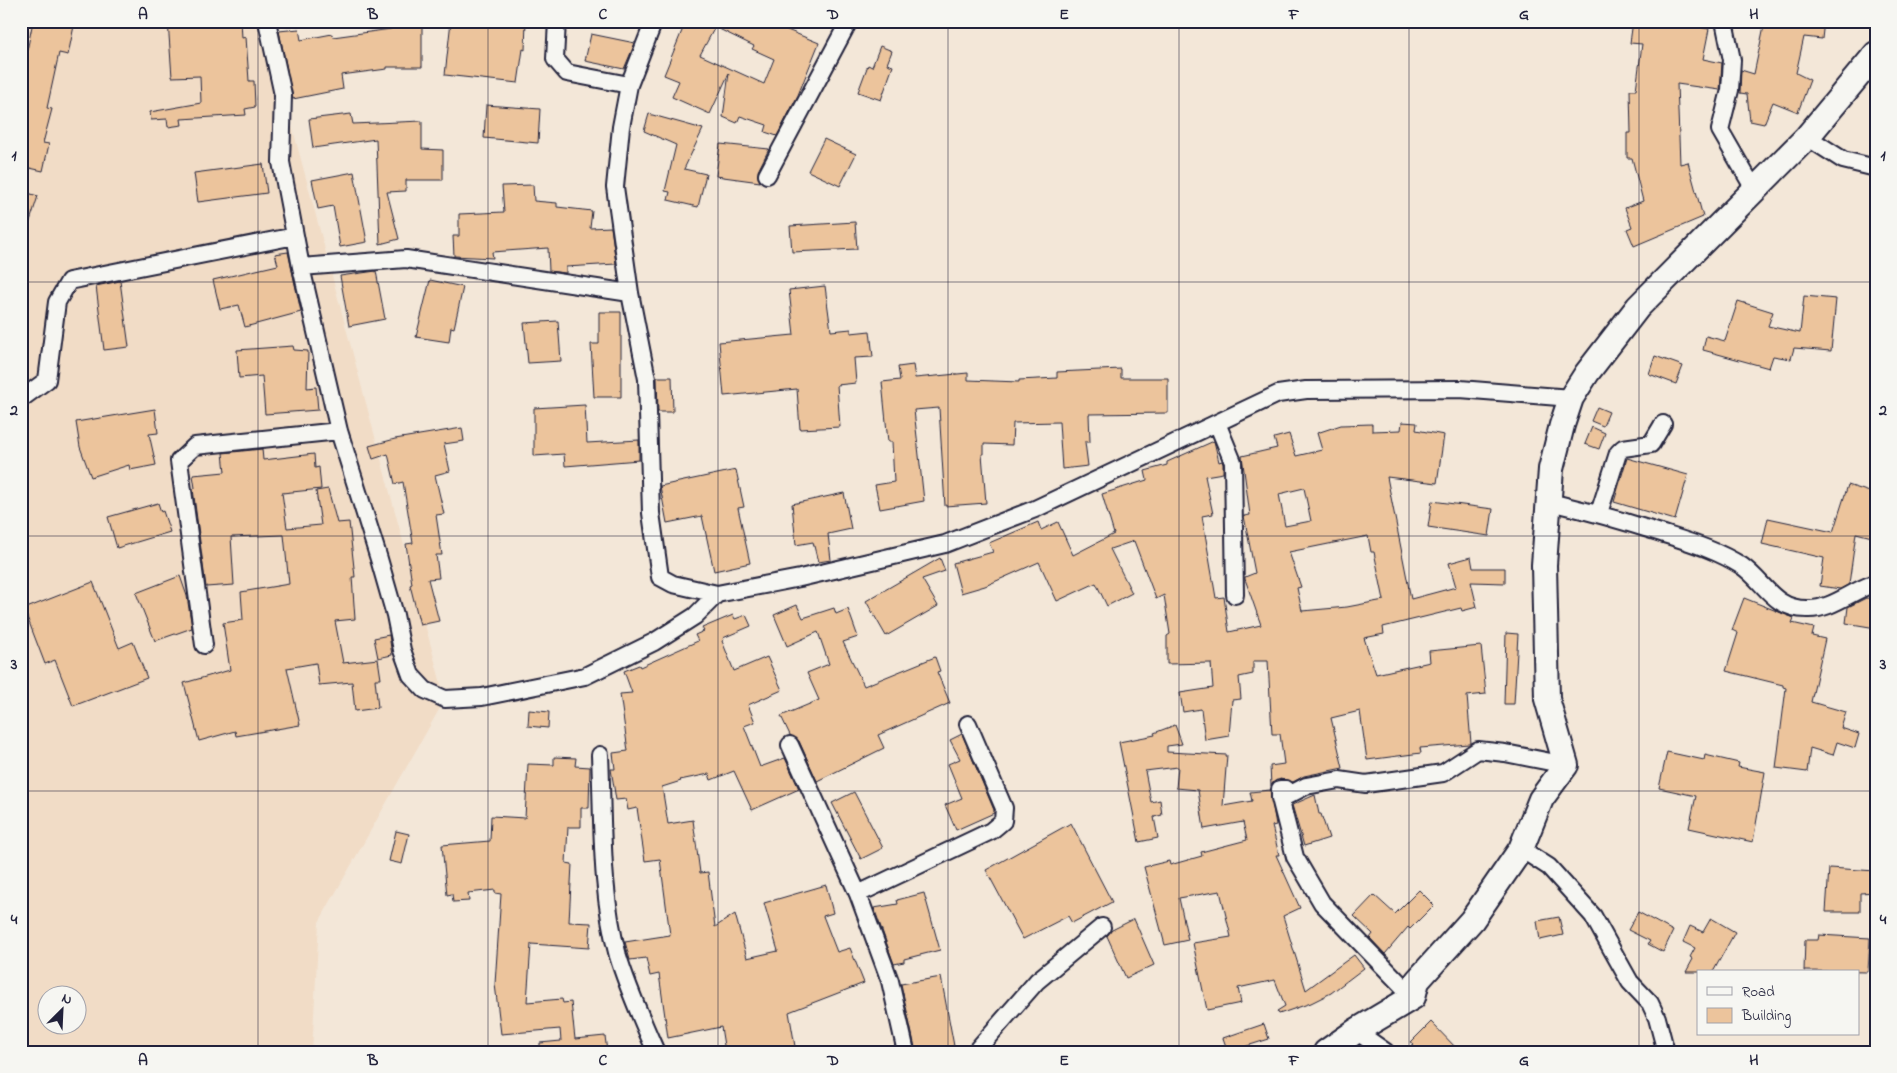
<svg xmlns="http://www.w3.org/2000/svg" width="1897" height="1073" viewBox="0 0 1897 1073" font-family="'Indie Flower',sans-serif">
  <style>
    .built { fill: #f1dcc6; fill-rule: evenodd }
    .building { fill: #ecc49c; stroke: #22223b; fill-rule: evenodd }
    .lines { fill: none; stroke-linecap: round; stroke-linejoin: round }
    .street-casing { stroke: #22223b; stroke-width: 20 }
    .secondary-casing { stroke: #22223b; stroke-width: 28 }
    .street { stroke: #f6f6f2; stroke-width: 16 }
    .secondary { stroke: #f6f6f2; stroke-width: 24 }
    .grid { fill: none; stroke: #22223b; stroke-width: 1; stroke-opacity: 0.55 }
    .neatline { fill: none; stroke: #22223b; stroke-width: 2 }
    .grid-label { font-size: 16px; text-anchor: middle; font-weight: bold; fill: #22223b }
  </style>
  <rect width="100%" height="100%" fill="#f3e7d8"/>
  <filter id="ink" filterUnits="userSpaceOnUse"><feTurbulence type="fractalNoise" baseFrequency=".02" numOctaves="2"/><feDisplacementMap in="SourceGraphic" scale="10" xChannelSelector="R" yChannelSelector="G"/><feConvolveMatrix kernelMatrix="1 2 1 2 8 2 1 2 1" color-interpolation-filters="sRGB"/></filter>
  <g filter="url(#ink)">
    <path class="built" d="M21,21H264L445,699L319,922L312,1052H21ZM48,996H78V1026H48Z"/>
    <path class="building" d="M33,21H75L68,55L59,53L47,108L52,109L43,143L49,144L43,171L21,166V122L29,94L21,93V60L25,61Z
      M168,21H241L242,38L246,37L249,81H254L255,107L245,109L246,115L181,119L182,125L168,127L167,119L151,120L150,112L201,103L200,76L172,77Z
      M391,21H422V67H387V69L341,75L343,89L293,99L279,31L299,29L301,40L332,34L333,37L391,29Z
      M451,21H526L525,50L523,49L518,83L445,75Z
      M686,21H783L780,27L819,43L798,95L777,136L765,132L767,125L740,116L737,123L723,117L729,73L710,114L672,97L679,81L664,75ZM715,27L754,46L752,49L774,59L764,84L700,55Z
      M1633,21H1668L1709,29L1703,59L1722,63L1720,90L1677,84L1680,164L1688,162L1703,217L1634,246L1627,229L1632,227L1625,208L1643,201L1632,158H1627V133H1631L1630,90H1636L1642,44L1630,43Z
      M1765,21H1824L1822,39L1804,37L1796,73L1810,80L1798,112L1773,102L1764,124L1750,121L1747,94L1740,93L1741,70L1754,74Z
      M591,34L635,43L624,69L585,61Z
      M880,46L892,51L887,64L893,66L881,100L858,92L868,65L872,67Z
      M486,105L540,109L538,143L484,138Z
      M351,114L353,124L422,121V149L443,150V180H406V191L387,192L399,239L380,244L376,139L313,148L309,119Z
      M649,114L703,129L684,169L706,174L698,207L668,200L670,192L665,191L676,145L644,131Z
      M824,139L856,154L840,186L808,171Z
      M720,144L769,149L758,171L760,182L716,176Z
      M263,164L267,193L198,202L194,173Z
      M354,172L367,242L340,247L333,206L318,209L312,180Z
      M533,185L534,201L557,203V207L592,211L590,228L611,227L616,264L566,267V273L549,271L548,248L492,252L493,258L454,256L453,236H459V214L504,212L502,186Z
      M21,191L38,196L24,240H21Z
      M855,222L857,249L792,252L790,226Z
      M288,252L301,312L245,327L239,305L220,309L213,280L278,265L275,254Z
      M376,271L385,319L349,326L340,276Z
      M430,280L463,287L454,328L451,327L449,342L416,337Z
      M120,281L129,347L104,350L96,286Z
      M825,286L831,331L851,329V333L870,331L873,357L854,358L856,383L837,385L840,427L800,429L797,389L724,396L719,342L794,335L789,290Z
      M1804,296L1836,299L1831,351L1794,348L1791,359L1773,356L1769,368L1703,350L1706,336L1725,341L1738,301L1773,312L1768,326L1800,333Z
      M599,312H621V397H594L591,344H599Z
      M558,321L561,361L528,363L524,323Z
      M293,346L294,350L308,351L307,388L316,387L318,410L265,414L262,376L239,378L237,350Z
      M1655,356L1683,366L1676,384L1649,374Z
      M913,365L915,378L968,373V380L1019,382V380L1057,378V372L1121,369V378H1168V413L1089,414L1090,442H1085L1088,466L1062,469L1059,422L1013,423L1012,445L984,444V454H982L986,503L945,506L939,408L914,410L924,501L880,509L875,485L894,482L892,442H888L882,382L900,380L898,367Z
      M657,377H672L673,412H658Z
      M585,405L587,443L639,440V460L565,466L564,454L534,456V408Z
      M1597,407L1609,412L1603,426L1591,421Z
      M155,409L158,433L149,434L156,465L130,470L129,465L91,477L80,447L76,422Z
      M1402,422L1417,423L1416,430L1444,435L1437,483L1387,477L1411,599L1456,587L1449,563L1471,557L1473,568H1505V583L1471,582L1477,607L1462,611L1461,608L1383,627L1384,634L1364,638L1376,674L1430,662L1429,651L1481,646L1486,694L1467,696L1471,743L1469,744L1420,748L1421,753L1367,760L1360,711L1331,718L1343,768L1304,776L1293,782L1280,779L1271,786L1270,766L1284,764L1280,734H1272L1268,661H1253V674L1239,677L1241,699L1232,700L1229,736L1205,740L1201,709L1183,712L1180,693L1213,688L1211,663L1167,664V636L1170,634L1164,595L1156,599L1134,541L1110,549L1132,593L1107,606L1096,583L1057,601L1039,562L985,586L961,593L953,563L993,552L989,543L1038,522L1041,530L1058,522L1073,555L1114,534L1102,494L1147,480L1145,471L1167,465V462L1214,441L1219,462L1222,461L1223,464V473L1205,476L1213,514L1202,516L1216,598L1224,597L1229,632L1261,625L1245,579V577L1255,573L1244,516L1250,515L1242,456L1277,448L1274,438L1289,434L1296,456L1322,450L1317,433L1341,425L1372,424V431L1401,430ZM1304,488L1311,521L1285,526L1279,494ZM1368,536L1371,552H1374L1384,600L1347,607L1302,611L1297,588L1301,587L1289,552Z
      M1592,427L1605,433L1599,449L1585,444Z
      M462,428L464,441L444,444L450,471L435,475L444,514L436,515L442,555H436L439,578L428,579L439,621L420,625L410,585L412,584L406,544L413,543L403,482L395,484L388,454L373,459L369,446L395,439Z
      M262,449L263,460L314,454L315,468L319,467L321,489L282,493L287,528L321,525L316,491L328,489L337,523L349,522L355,577H352L355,619L335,621L343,663L378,659L381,679H375L378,708L355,711L352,682L319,685L316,663L287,668L300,725L236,736L235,731L199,741L184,683L230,670L223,623L243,620L241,592L289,584L284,535L231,537L234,585L206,587L193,489L195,488L193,475L225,472L223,453Z
      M1627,458L1688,475L1675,520L1614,502Z
      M736,470L744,507L738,508L750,563L714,571L702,516L667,523L660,486Z
      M1848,485L1876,494V538L1856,533L1849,584L1840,589L1820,586L1824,558L1762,544L1768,518L1833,532Z
      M844,493L851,529L828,534L831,560L818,562L813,542L796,545L792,504Z
      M1432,501L1493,509L1489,536L1428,527Z
      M158,503L161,512L163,511L170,532L117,548L108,517Z
      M940,558L945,571L922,579L938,606L886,636L866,601Z
      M180,576L187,596L192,628L155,641L136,593Z
      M93,582L119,648L133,642L147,678L73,706L55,660L45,664L24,609Z
      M1744,598L1794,618L1792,623L1814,628L1812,636L1825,639L1811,702L1846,712L1841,728L1859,734L1855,748L1837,742L1833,755L1810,748L1807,772L1776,768L1786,688L1783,687V685L1726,671L1738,633L1732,630Z
      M1866,598L1876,599V628L1846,623L1848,607Z
      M797,605L803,618L834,608L836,614L848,609L858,637L843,642L864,686L935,657L940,671L937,672L950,703L878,735L884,748L817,781L799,741L790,735L781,716L819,700L807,673L829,664L818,632L787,646L774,615Z
      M733,615L735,619L746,615L751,626L723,638L724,640L722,641L734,671L767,657L782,690L748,705L755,722L744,726L760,767L785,758L799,789L752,810L734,771L711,780L709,774L680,780L681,781L662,787L668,824L693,820L700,873L708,872L715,927L735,914L747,958L778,951L764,903L826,885L833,913L823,916L837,952L850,948L864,983L789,1012L796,1052H725L721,1027L668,1038L659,974L650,976L646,958L630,960L625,942L670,935L660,859L645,861L637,808L628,810L626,799L616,800L611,769H615L613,753L628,751L620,694L632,693L624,671L639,665L640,667L698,641L695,635L704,631L702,628Z
      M1506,633L1518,634L1514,704H1504Z
      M389,635L392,655L378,658L374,638Z
      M529,710L549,712L548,728L528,726Z
      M1175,725L1182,744L1167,746V752L1227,755L1223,806L1252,801L1250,792L1270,790L1276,825L1272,826L1279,855H1276L1300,908L1283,916L1306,990L1354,955L1364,968L1331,993L1311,1003L1279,1014L1277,1011L1285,1006L1275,980L1238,988L1241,1003L1207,1010L1193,943L1231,937L1220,891L1179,898L1188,940L1165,945L1144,867L1169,861L1170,865L1202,856L1201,852L1247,840L1243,822L1204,829L1198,790L1176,788L1178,767L1145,771L1151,802L1160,800L1162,815L1154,817L1158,838L1139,842L1119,742L1155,735L1154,733Z
      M962,734L994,810V813L956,830L945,805L962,798L948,764L960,759L950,740Z
      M1667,752L1704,760L1705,755L1739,763L1738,767L1765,772L1753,842L1689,828L1696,796L1659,788Z
      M554,757L576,758L575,766L590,767L589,808H581V827H568L566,863L572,864L569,922L591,923L589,948L531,944L527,1002L562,999L563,1003L571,1002L575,1039L605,1036L607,1052H540V1043L561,1041L560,1029L501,1034L495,984L501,894L495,893V890L468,893L469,901L453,902L452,894L447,895L442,845L490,841L491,816L525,818L528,764L554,765Z
      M854,792L883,848L861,859L832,803Z
      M1315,795L1319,814H1321L1329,838L1304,846L1292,805Z
      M1071,823L1112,902L1072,923L1068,916L1023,939L986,870Z
      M396,831L409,834L402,864L389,861Z
      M1829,868L1876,871V892L1860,893V912H1826Z
      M1419,890L1434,905L1410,929L1408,927L1385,954L1370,938L1373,934L1354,916L1374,895L1395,914Z
      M924,893L940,950L904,959V962L894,964L874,908L898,904L897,900Z
      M1638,912L1673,931L1663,952L1648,944L1650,941L1628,930Z
      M1559,917L1563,935L1540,940L1537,921Z
      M1711,918L1735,932L1713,972H1686L1693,959L1690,957L1695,948L1683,942L1690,926L1703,932Z
      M1134,919L1154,965L1126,978L1107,936L1112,930Z
      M1819,935L1870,938L1868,972L1804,971L1805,940H1818Z
      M941,977L954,1046L916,1052L901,984Z
      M1431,1022L1460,1052H1403L1414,1044L1411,1042Z
      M1264,1024L1269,1039L1228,1052L1223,1038Z"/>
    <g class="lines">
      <g class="street-casing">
        <path id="street" d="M267,21L283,95L281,162L301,267L339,431L379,559L395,615L402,650L411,675L425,690L445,699L482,697L585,676L654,642L695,616L717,594
          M557,21L555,59L567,73L629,85
          M654,21L629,85L621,127L615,187L630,293L647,379L651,513L660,577L673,584L717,594L800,578L945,544L1035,509L1278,394L1306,390L1460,389L1571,398
          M1724,21L1732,60L1730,90L1720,130L1754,189
          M1807,137L1843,160L1876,168
          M767,175L849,21
          M301,267L406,259L630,293
          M21,399L47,380L57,302L69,281L295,236
          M1217,423L1233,462L1235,595
          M1550,502C1588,511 1624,521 1661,533C1689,542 1717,550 1742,566C1765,582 1773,609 1807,609C1830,610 1849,593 1870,585
          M1599,513L1618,453L1623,448L1651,444L1663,424
          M204,645L179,461L195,446L339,431
          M790,745L858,894L890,981L906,1052
          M600,755C603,821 600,891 618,956C628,989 642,1020 656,1052
          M1521,849L1549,867L1593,916L1630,982L1650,1003L1657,1018L1666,1052
          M858,894L991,831L1003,821L1004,808L968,724
          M1413,997L1322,903L1295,857L1280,798V789H1286L1285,797L1306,786L1339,780L1366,784L1443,773L1478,750L1505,753L1566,765
          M1356,1031L1386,1052
          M975,1052L1037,981L1102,927"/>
      </g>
      <g class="secondary-casing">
        <path id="secondary" d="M1326,1052L1356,1031L1413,997L1417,981L1472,920L1521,849L1541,799L1566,765L1547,699L1544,565L1551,469L1562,425L1571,398L1587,373L1638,307L1807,137L1876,54"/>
      </g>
      <use href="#street" class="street"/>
      <use href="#secondary" class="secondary"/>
    </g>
  </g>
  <path class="grid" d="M258,21V1052M488,21V1052M718,21V1052M948,21V1052M1179,21V1052M1409,21V1052M1639,21V1052M21,282H1876M21,536H1876M21,791H1876"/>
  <rect width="1897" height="1073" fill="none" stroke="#f6f6f2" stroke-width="55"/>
  <rect x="1697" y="970" width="162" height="65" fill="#f6f6f2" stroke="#a1a1a9"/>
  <rect x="1707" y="987" width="25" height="8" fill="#f6f6f2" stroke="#a1a1a9"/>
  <text x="1742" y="996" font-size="15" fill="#22223b">Road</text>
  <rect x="1707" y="1008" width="25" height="15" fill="#ecc49c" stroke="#a1a1a9"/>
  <text x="1742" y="1020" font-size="15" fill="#22223b">Building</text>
  <g transform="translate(62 1010) rotate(24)"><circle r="24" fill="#f6f6f2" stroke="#a1a1a9"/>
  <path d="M0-4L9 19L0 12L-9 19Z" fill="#22223b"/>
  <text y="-8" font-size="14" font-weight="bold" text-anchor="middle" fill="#22223b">N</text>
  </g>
  <rect x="28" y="28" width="1842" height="1018" class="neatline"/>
  <g class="grid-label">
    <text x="143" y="19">A</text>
    <text x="373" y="19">B</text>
    <text x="603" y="19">C</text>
    <text x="833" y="19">D</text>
    <text x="1064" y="19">E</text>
    <text x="1294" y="19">F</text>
    <text x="1524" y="19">G</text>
    <text x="1754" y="19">H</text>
    <text x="14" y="160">1</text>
    <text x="1883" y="160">1</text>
    <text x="14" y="415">2</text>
    <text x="1883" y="415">2</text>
    <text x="14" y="669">3</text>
    <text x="1883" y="669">3</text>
    <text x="14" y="924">4</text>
    <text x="1883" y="924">4</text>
    <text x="143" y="1065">A</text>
    <text x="373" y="1065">B</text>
    <text x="603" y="1065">C</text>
    <text x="833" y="1065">D</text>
    <text x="1064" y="1065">E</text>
    <text x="1294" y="1065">F</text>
    <text x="1524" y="1065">G</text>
    <text x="1754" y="1065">H</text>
  </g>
</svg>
